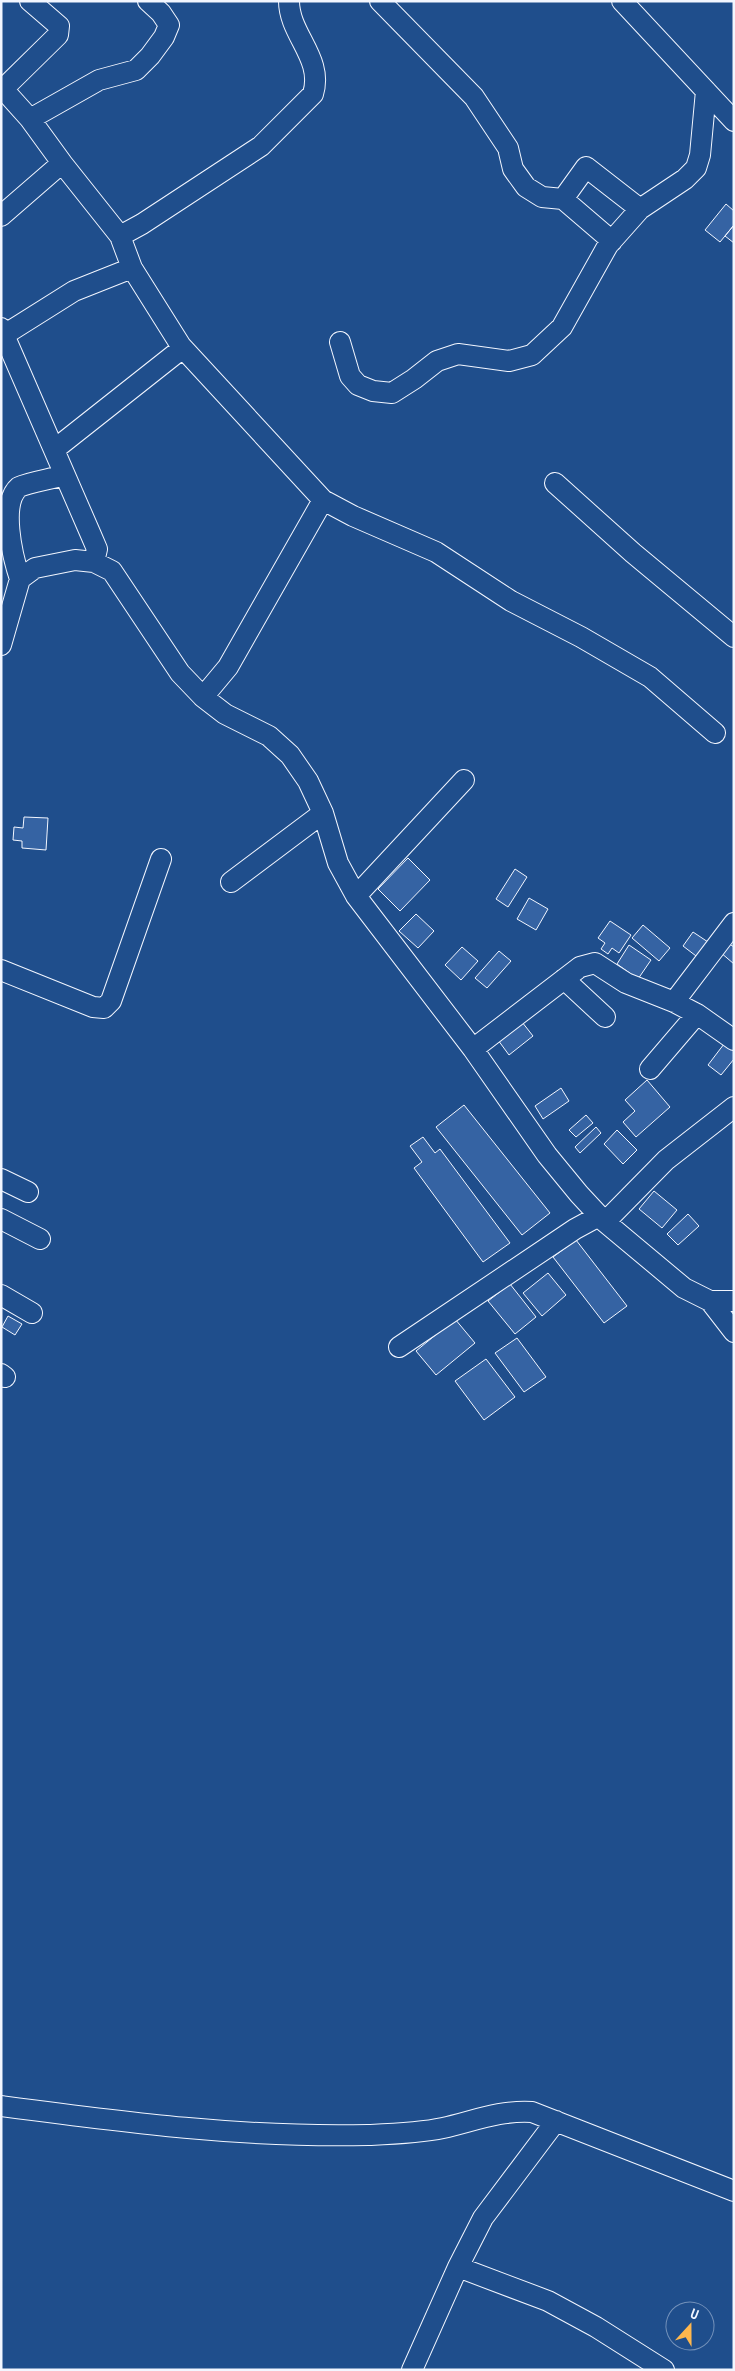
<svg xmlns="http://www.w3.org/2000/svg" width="735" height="2371" viewBox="0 0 735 2371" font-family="'PT Sans Narrow',sans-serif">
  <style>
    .building { fill: #3563a3; stroke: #f2f6ff }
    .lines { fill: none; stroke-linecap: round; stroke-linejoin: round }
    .minor-casing { stroke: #f2f6ff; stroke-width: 22 }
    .minor { stroke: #1f4e8c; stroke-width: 20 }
  </style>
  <rect width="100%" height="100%" fill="#1f4e8c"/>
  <path class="building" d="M726,204L734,211V225L720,242L705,230Z
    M734,225V243L725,236Z
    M24,817L48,818L46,850L22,848V841L13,840L14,827L23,828Z
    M408,858L430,880L400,911L378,889Z
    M515,869L527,877L508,907L496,899Z
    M529,898L548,909L536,930L517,919Z
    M416,914L434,931L418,948L399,931Z
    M610,921L631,935L619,953L612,948L608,954L601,949L605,943L598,938Z
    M643,925L670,948L659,961L632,938Z
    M693,932L711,944L700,959L683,946Z
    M728,943L734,947V964L720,952Z
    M629,945L651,960L638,979L617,964Z
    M462,947L478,961L461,980L445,965Z
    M499,951L511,961L487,988L475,978Z
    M522,1022L533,1036L509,1055L498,1040Z
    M724,1044L734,1051V1059L721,1075L708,1065Z
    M647,1080L670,1107L636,1137L623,1122L635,1111L625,1100Z
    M561,1088L569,1101L543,1119L535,1106Z
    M464,1105L550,1213L522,1235L436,1127Z
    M586,1115L593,1123L576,1137L569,1130Z
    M596,1127L601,1133L580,1153L575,1147Z
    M617,1130L637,1150L623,1164L604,1144Z
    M423,1137L435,1153L440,1149L510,1243L483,1262L414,1168L422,1162L410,1146Z
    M654,1191L677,1210L662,1228L639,1209Z
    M688,1214L699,1226L678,1245L667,1234Z
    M576,1240L627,1306L604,1323L553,1257Z
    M548,1273L566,1295L542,1316L523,1293Z
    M510,1284L536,1317L515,1334L488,1301Z
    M8,1316L22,1324L15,1335L2,1327Z
    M455,1319L475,1343L436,1375L416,1351Z
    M517,1338L546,1377L524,1392L495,1353Z
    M486,1359L515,1397L484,1420L455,1381Z"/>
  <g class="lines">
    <g class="minor-casing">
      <path id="minor" d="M30,1L59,26L58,35L3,89L30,119L62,163
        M380,1L474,97L508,148L513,169L526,187L542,197L563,199L612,241
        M622,1L734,121
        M30,119L99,80L136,70L150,56L164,37L169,25L161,13L148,1
        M563,199L586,167L640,209
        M1,216L62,163L120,236L132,268L181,346L179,351L55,449
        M120,236L142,224L261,146L313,94C324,58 289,35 289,1
        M1,328L91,535L97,549L94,562
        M4,335L74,291L132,268
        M340,342L350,376L358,385L373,391L392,393L414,379L437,361L458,354L509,361L532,355L562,327L608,245L640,209L685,179L696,168L700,155L706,91
        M181,346L323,500L353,516L436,552L511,601L581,637L650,677L715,733
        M555,483L633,553L734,637
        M20,579C12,555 0,503 19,487C29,482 52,479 64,475
        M1,645L20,579L35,568L75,560L94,562L112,571L180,673L203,697L225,714L269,736L290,755L308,781L323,813L338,863L356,896L473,1049L547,1155L579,1194L605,1222L684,1288L710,1301H734
        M203,697L228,667L323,500
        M231,882L323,813
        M356,896L464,780
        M1,970L93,1007L104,1008L111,1001L161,859
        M564,979L605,1017
        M674,1002L734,923
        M473,1049L580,967L595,963L626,983L674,1002L697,1014L734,1040
        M650,1069L697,1014
        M1,1179L28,1192
        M1,1219L40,1239
        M605,1222L666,1160L734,1107
        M1,1295L32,1313
        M710,1301L734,1332
        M399,1347L575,1229L599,1216
        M1,1374L5,1377
        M1,2106C123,2122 244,2138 368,2135C392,2134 420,2133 443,2128C474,2121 500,2110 532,2112L734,2191
        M458,2267L548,2301L596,2327L664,2370
        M412,2370L458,2267L483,2218L556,2121"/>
    </g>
    <use href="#minor" class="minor"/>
  </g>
  <rect width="735" height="2371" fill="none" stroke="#f2f6ff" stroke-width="5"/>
  <g transform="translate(690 2326) rotate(21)"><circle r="24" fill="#1f4e8c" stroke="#7391ba"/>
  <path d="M0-4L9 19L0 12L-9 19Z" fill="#ffb74d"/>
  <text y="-8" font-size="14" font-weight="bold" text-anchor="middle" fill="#f2f6ff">U</text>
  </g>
</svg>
